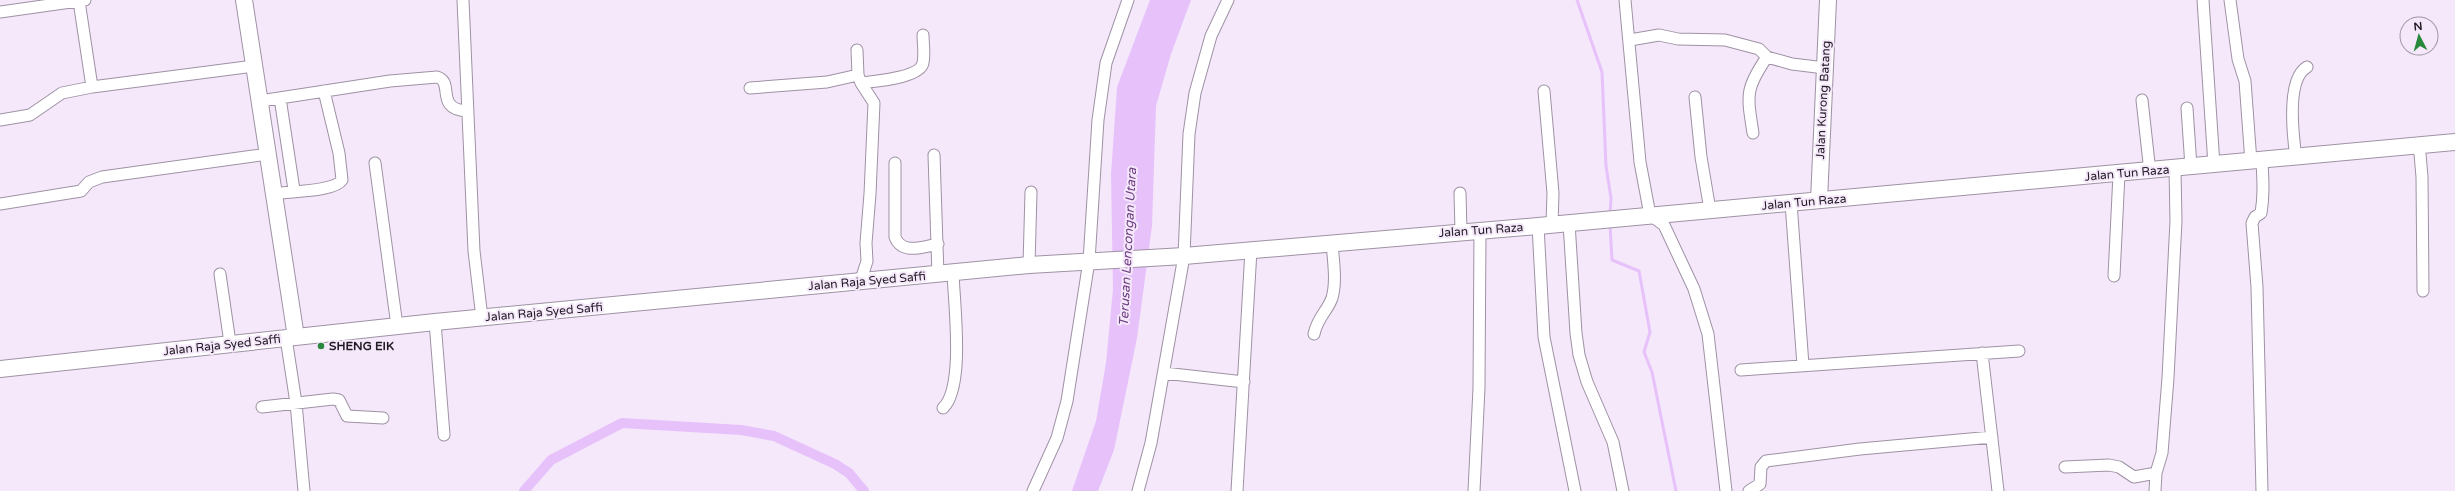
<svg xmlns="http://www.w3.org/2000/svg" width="2455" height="491" viewBox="0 0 2455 491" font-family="'Varela Round',sans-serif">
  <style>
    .water { fill: #e7c1fa }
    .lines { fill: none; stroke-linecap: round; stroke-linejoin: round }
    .stream { stroke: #e7c1fa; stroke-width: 3 }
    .canal { stroke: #e7c1fa; stroke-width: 10 }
    .street-casing { stroke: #9e92a4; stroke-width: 13 }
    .secondary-casing { stroke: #9e92a4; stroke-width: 18 }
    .street { stroke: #fff; stroke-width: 11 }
    .secondary { stroke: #fff; stroke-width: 16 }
    .poi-dot { fill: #28893d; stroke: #f5e8fb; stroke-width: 1.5 }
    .labels { text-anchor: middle; stroke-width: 4; stroke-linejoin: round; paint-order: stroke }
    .street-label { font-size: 12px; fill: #201b22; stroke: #f5e8fb }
    .poi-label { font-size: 12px; font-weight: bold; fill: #201b22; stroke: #f5e8fb; text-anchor: start }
    .water-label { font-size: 13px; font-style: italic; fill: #6d3f82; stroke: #f5e8fb }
  </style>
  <rect width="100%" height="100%" fill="#f5e8fb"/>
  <path class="water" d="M1150,0H1191L1171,54L1156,106L1152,226L1137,338L1114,450L1098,491H1072L1096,421L1106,363L1113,289L1111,174L1117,87Z"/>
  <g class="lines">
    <path class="stream" d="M1577,0L1602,72L1606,166L1611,198L1610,215
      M1610,225L1612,260L1639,271L1650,332L1644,352L1652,372L1676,491"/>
    <path class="canal" d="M524,491L551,460L622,423L741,430L774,436L835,464L849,473L864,491"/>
    <g class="street-casing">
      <path id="street" d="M463,0L474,251L482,318
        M1625,0L1640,162L1650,215L1664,225L1694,289L1708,334L1726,491
        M2203,0L2214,165
        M2230,0L2238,59L2245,81L2251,162
        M79,1L92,87L254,66
        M0,12L85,0
        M1630,40L1659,35L1678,39L1725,40L1759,49L1767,57
        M857,50L858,75
        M750,88L827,82L858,75L861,83
        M1544,91L1553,193L1552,224
        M1695,97L1701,157L1710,210
        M280,98L294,190
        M2142,100L2150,172
        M260,101L390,81L437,77C455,82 434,109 467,111
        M2187,108L2191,167
        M0,120L30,115L62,93L92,87
        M1753,133C1747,95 1745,89 1767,57L1792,64L1825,68
        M2417,146L2420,154L2422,177L2423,291
        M934,155L938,275
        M2296,158C2293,136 2286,79 2307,67
        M2262,162C2263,180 2264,195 2261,213L2255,217L2252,223L2257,287L2262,491
        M375,163L397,326
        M895,163V237C902,255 922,247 938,244
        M1460,193L1461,232
        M274,194C290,191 334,192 342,180L339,153L324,91
        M1791,203L1803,365
        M0,204L81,191L89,182L102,177L268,154
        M1569,223L1576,333L1579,355L1587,382L1613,442L1623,491
        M1538,226L1544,337L1575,491
        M1029,265L1031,192
        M220,274L230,343
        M2114,276L2119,174
        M860,283L867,261L866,243L870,194L874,103L861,83C875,81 920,78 923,63C925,54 923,43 923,35
        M435,322L444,435
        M1314,334C1318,316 1327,312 1332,298C1337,280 1333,260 1332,242
        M286,338L296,403L304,491
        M1982,353L1998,491
        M1741,370L2019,351
        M1164,373L1244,382
        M262,407L333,399L339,400L347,416L383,418
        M943,408C965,387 954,304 953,273
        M2065,467L2109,465L2119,467L2134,477L2156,473
        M1033,491L1057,438L1067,401L1089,261L1098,120L1106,63L1128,0
        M1138,491L1151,443L1184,256L1189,134L1195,93L1211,36L1228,0
        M1237,491L1251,250
        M1474,491L1479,388L1480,231
        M1749,491L1760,484L1761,467L1766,461L1860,449L1992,437
        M2155,491L2156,473L2162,453L2168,378L2176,221L2175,169"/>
    </g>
    <g class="secondary-casing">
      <path id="secondary" d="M244,0L296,337
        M1819,200L1828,0
        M0,369L435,322L1029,265L1184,256L1538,226L2455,142"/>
    </g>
    <use href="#street" class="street"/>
    <use href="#secondary" class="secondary"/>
  </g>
  <circle class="poi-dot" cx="321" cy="346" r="4"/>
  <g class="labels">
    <g class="street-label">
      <text transform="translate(1823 100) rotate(-87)" y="4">Jalan Kurong Batang</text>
      <text transform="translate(2127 173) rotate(-5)" y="4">Jalan Tun Raza</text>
      <text transform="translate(1804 202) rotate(-5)" y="4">Jalan Tun Raza</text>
      <text transform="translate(1481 230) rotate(-4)" y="4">Jalan Tun Raza</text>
      <text transform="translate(867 281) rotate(-5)" y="4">Jalan Raja Syed Saffi</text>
      <text transform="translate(544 312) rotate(-5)" y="4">Jalan Raja Syed Saffi</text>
      <text transform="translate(222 345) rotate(-6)" y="4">Jalan Raja Syed Saffi</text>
    </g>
    <g class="poi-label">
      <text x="329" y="350">SHENG EIK</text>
    </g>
    <g class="water-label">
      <text transform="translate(1127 247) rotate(-87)" y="5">Terusan Lencongan Utara</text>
    </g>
  </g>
  <g transform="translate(2419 36) rotate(354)"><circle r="19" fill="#f5e8fb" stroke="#a096a4"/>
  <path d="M0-3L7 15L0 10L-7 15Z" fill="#28893d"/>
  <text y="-6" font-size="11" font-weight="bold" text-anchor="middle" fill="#201b22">N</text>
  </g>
</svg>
